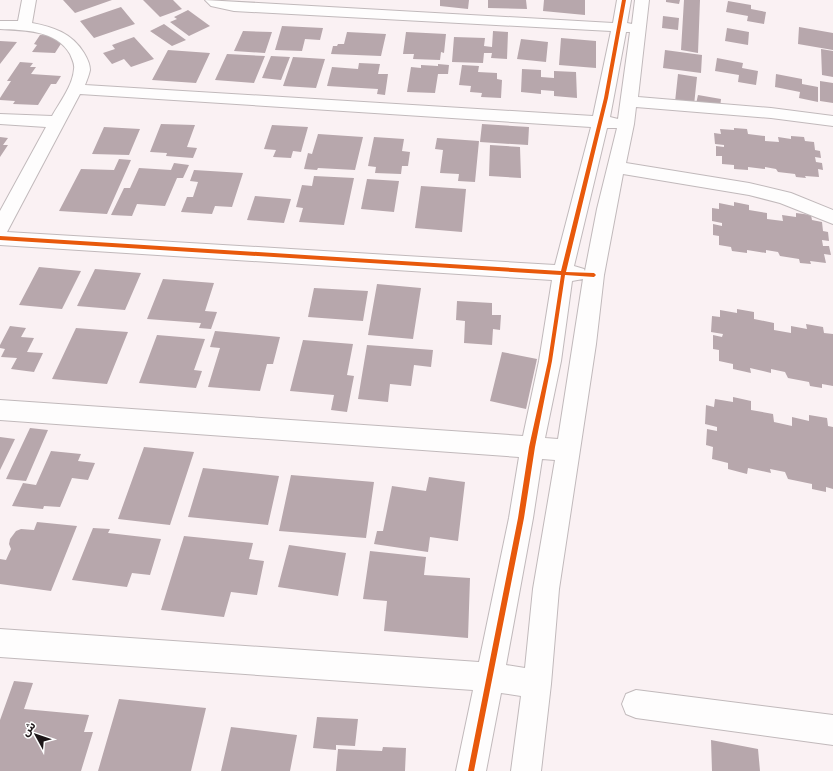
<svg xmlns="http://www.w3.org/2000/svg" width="833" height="771" viewBox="0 0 833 771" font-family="'Archivo Narrow','Noto Sans Arabic',sans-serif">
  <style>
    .building { fill: #b7a7ac }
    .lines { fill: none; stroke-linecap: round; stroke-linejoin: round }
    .minor-casing { stroke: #c1b9bb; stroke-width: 2 }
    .minor { fill: #fefdfd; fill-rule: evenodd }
    .cycleway-casing { stroke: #fff; stroke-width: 3 }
    .cycleway { fill: #e8590c; fill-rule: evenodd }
  </style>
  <rect width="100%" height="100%" fill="#faf1f3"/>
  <path class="building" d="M63,0H112L75,13Z
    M143,0H173L182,9L160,17Z
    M440,0H469L468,9L440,6Z
    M488,0H526L527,9L488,8Z
    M544,0H585V15L543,11Z
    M666,0H680L679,4L666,2Z
    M684,0H700L698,53L681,50Z
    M728,1L751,5V9L766,12L764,24L747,21L748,16L726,12Z
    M121,7L135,24L94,38L80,21Z
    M188,10L210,26L189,36L170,22L177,19L174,17Z
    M663,16L679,18L678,30L662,28Z
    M164,24L186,40L172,46L150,31Z
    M282,26L323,28L320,40L305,39L302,51L275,50Z
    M799,27L833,33V50L798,44Z
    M727,28L749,32L748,45L725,41Z
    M243,31L272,32L265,53L234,51Z
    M493,31L508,32L507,59L491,58L492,53H484L483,63L452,62L454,37L485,38L484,46L492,47Z
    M347,32L386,34L381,56L331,54L333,46H337L338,44H344Z
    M406,32L446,34L444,53L441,52L440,60L413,59L414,54H403Z
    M40,35L66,36L55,53L32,52L37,45L34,44Z
    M134,37L154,59L131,67L124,59L112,64L103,53L115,49L112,45Z
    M561,38L596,41V68L559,65Z
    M521,39L548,42L546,62L517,59Z
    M0,41L17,42L0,64Z
    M821,49L833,51V77L822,75Z
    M168,50L210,53L196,83L152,80Z
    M665,50L702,55L701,73L663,68Z
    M227,54L265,56L254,83L215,80Z
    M271,56L290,57L281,80L262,78Z
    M293,57L325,59L316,88L283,86Z
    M717,58L743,63L742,68L758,71L756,85L738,82L739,75L715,71Z
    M20,62L33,63L30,67H36L31,74L61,76L56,84H51L38,105L13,104L15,101L0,100V98L11,81H7Z
    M359,63L380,64L378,74H388L385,95L377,94L378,89L327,86L332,67L358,69Z
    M438,64L449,65L448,74H438L435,93L407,92L411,67L421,68V65L438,66Z
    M462,65L479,66L478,72L497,73V79L502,80L501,98L481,97L482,93L470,92L471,86L459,85Z
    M522,69L541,70V77L554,78V71L576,72L577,98L554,96V91L541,90V94L521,92Z
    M678,74L697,77L694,105L675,102Z
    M776,74L802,79V84L818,87V102L799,98L800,92L775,87Z
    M820,81L833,83V103L820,101Z
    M698,95L721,99L720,108L696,104Z
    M161,124L195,125L187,147L197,148L193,158L166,156L167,153L150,152Z
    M482,124L529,127L528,145L480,142Z
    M272,125L308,127L301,152L293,151L291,158L273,157L276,150L264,149Z
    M104,127L140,129L129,155L92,154Z
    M734,128L747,129L748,134L765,136V141L779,142L778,137L791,139V136L804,137L805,141L814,142L815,150L820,151L821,158L815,157L816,162L822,163L823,170L818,169L819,177L805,176L806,178L796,177L795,174L778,172L776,169L765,167V169L748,167V170L734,169V165L722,164V156H716V146L724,147V145L715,144L714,133L721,134L720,129L734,130Z
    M318,134L363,137L355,170L318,168L317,170L304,169L308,153L312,154Z
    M0,137L8,138L3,145H8L0,157Z
    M374,137L404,139L402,151L410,152L408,166H402L401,174L375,173L376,167L368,166Z
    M437,138L479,141L475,182L458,181L459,174L440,173L443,150L435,149Z
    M490,145L520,147L521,178L489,176Z
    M119,159L131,160L107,214L59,211L81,169L114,170Z
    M174,163L189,165L183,178H177L165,206L137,204L132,216L111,215L124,188H130L139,168L171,170Z
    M194,170L243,173L232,207L215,206L212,214L181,212L187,197H193L198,182L190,181Z
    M314,176L354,178L344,225L299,222L303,208L296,207L302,185L312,186Z
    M367,179L399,181L394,212L361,209Z
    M421,186L466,189L462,232L415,228Z
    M255,196L291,199L284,223L247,220Z
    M734,202L749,205V210L767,213V219L783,221L782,215L796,217V213L811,215L812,220L822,222L823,231L828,232L829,241L822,240L823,246H829L831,255L824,254L826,263L810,261L811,264L800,263L799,259L780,256L778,252L766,250V253L747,250V253L732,251L731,247L719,245V236L713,235V224L722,226V223L712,221V208L719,209V203L734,206Z
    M39,267L81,271L62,309L19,305Z
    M95,269L141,273L125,310L77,306Z
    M163,279L214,283L205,311L217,312L211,329L199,328L201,323L147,319Z
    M377,284L421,288L413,339L368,335Z
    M314,288L368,291L363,321L308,317Z
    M457,301L492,303V315H501L500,330L493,329L492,345L464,343L465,321L456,320Z
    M737,309L754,312V319L774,323V330L791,333V326L807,329L806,324L823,327L824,333L833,334V386L822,384V388L810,386L809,382L788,378L785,372L771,369V373L750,368L751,373L733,369V364L719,361V350L713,349V335L722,337L723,334L711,332L712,316L720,317V310L737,313Z
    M10,326L26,328L21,337L34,338L27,352L43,353L34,372L11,369L17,358L1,357L5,349L0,348V345Z
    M76,328L128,332L107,384L52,379Z
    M215,331L280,337L273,364H267L260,391L208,387L220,348L210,347Z
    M157,335L205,339L194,370L202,371L196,388L139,383Z
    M303,340L353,344L347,375L354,376L347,412L331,410L334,395L290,391Z
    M367,345L433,350L431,367L414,365L411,386L390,384L388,402L358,399Z
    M502,352L537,359L526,409L490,401Z
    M733,397L751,401V410L773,414L774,422L792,426V417L809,421V415L827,418L828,426L833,427V489L826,487V492L812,489V484L788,479L785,472L770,469L771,473L748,468L747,474L728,469V463L712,459L713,447L706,445L707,429L717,431V427L705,424L706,405L714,407L715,399L733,402Z
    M30,428L48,430L26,481L6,479Z
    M0,437L15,439L0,470Z
    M144,447L194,452L170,525L118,519Z
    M51,451L81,454L78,461L95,463L88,480L72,478L60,507L44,506L43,509L12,506L23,483L36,485Z
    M203,468L279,476L268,525L188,517Z
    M291,475L374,482L366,538L279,531Z
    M429,477L465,482L458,541L430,537L428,552L374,544L377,531H383L392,486L426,491Z
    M37,522L77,526L51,591L0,584V559L6,560L11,549L9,544L10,539L16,531L21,529L34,530Z
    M93,528L110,529L108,533L161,539L150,575L132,573L127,587L72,580Z
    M184,536L253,543L249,559L264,561L257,595L231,592L224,617L161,610Z
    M289,545L346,553L338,596L278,587Z
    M370,551L426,557L424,575L470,578L468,638L384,631L387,601L363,599Z
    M14,681L33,683L24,709L89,715L84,732H93L81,771H0V720Z
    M119,699L206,708L191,771H98Z
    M317,717L358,719L355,746L336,745V750L313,748Z
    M231,727L297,735L290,771H221Z
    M711,740L758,749L760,771H712Z
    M383,747L406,748L405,771H336L338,749L382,751Z"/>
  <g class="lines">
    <g class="minor-casing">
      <path id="minor" d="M22,0H36L32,23C53,27 72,33 84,53C87,58 90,64 90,70C89,75 87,80 85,85L593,116L611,31L234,11L211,6L205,0L613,23L617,0H631L627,23L632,24L635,0H649L638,97L771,108L833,116V126L771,118L636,107L634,124L626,163L749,183L791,193L833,210V224L780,203L749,195L623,174L604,275L596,344L559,589L551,684L541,771H511L521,696L501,693L486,771H456L473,690L0,657V629L479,662L509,518L519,457L0,420V400L523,436L539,361L552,280L0,245V211L46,127L0,124V114L52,116C60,102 73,85 74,69C75,64 72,59 70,54C56,30 24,30 0,29V21H18ZM626,32H630L618,119L610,117ZM80,94L591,127L555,265L7,232ZM607,128H617L597,209L585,271L584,269L574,266ZM583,279L558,439L545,438L561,361L572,281ZM542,459L555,460L533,589L525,668L506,665L533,518Z
        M636,690L833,715V745L636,718L626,714L622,704L626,694Z"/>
    </g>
    <use href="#minor" class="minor"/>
    <g class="cycleway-casing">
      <path id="cycleway" d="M622,0H626L608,98L566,272L594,273L596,275L594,277L565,275L552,361L535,447L524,518L474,771H468L518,518L529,447L548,361L561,275L0,240V236L561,271L604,98Z"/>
    </g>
    <use href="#cycleway" class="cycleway"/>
  </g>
  <g transform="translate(36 735) rotate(310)" stroke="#ffffff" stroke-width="3" paint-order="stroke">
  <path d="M0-3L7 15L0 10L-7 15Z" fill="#1c1517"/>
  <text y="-6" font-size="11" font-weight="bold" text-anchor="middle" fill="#1c1517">ش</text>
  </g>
</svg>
